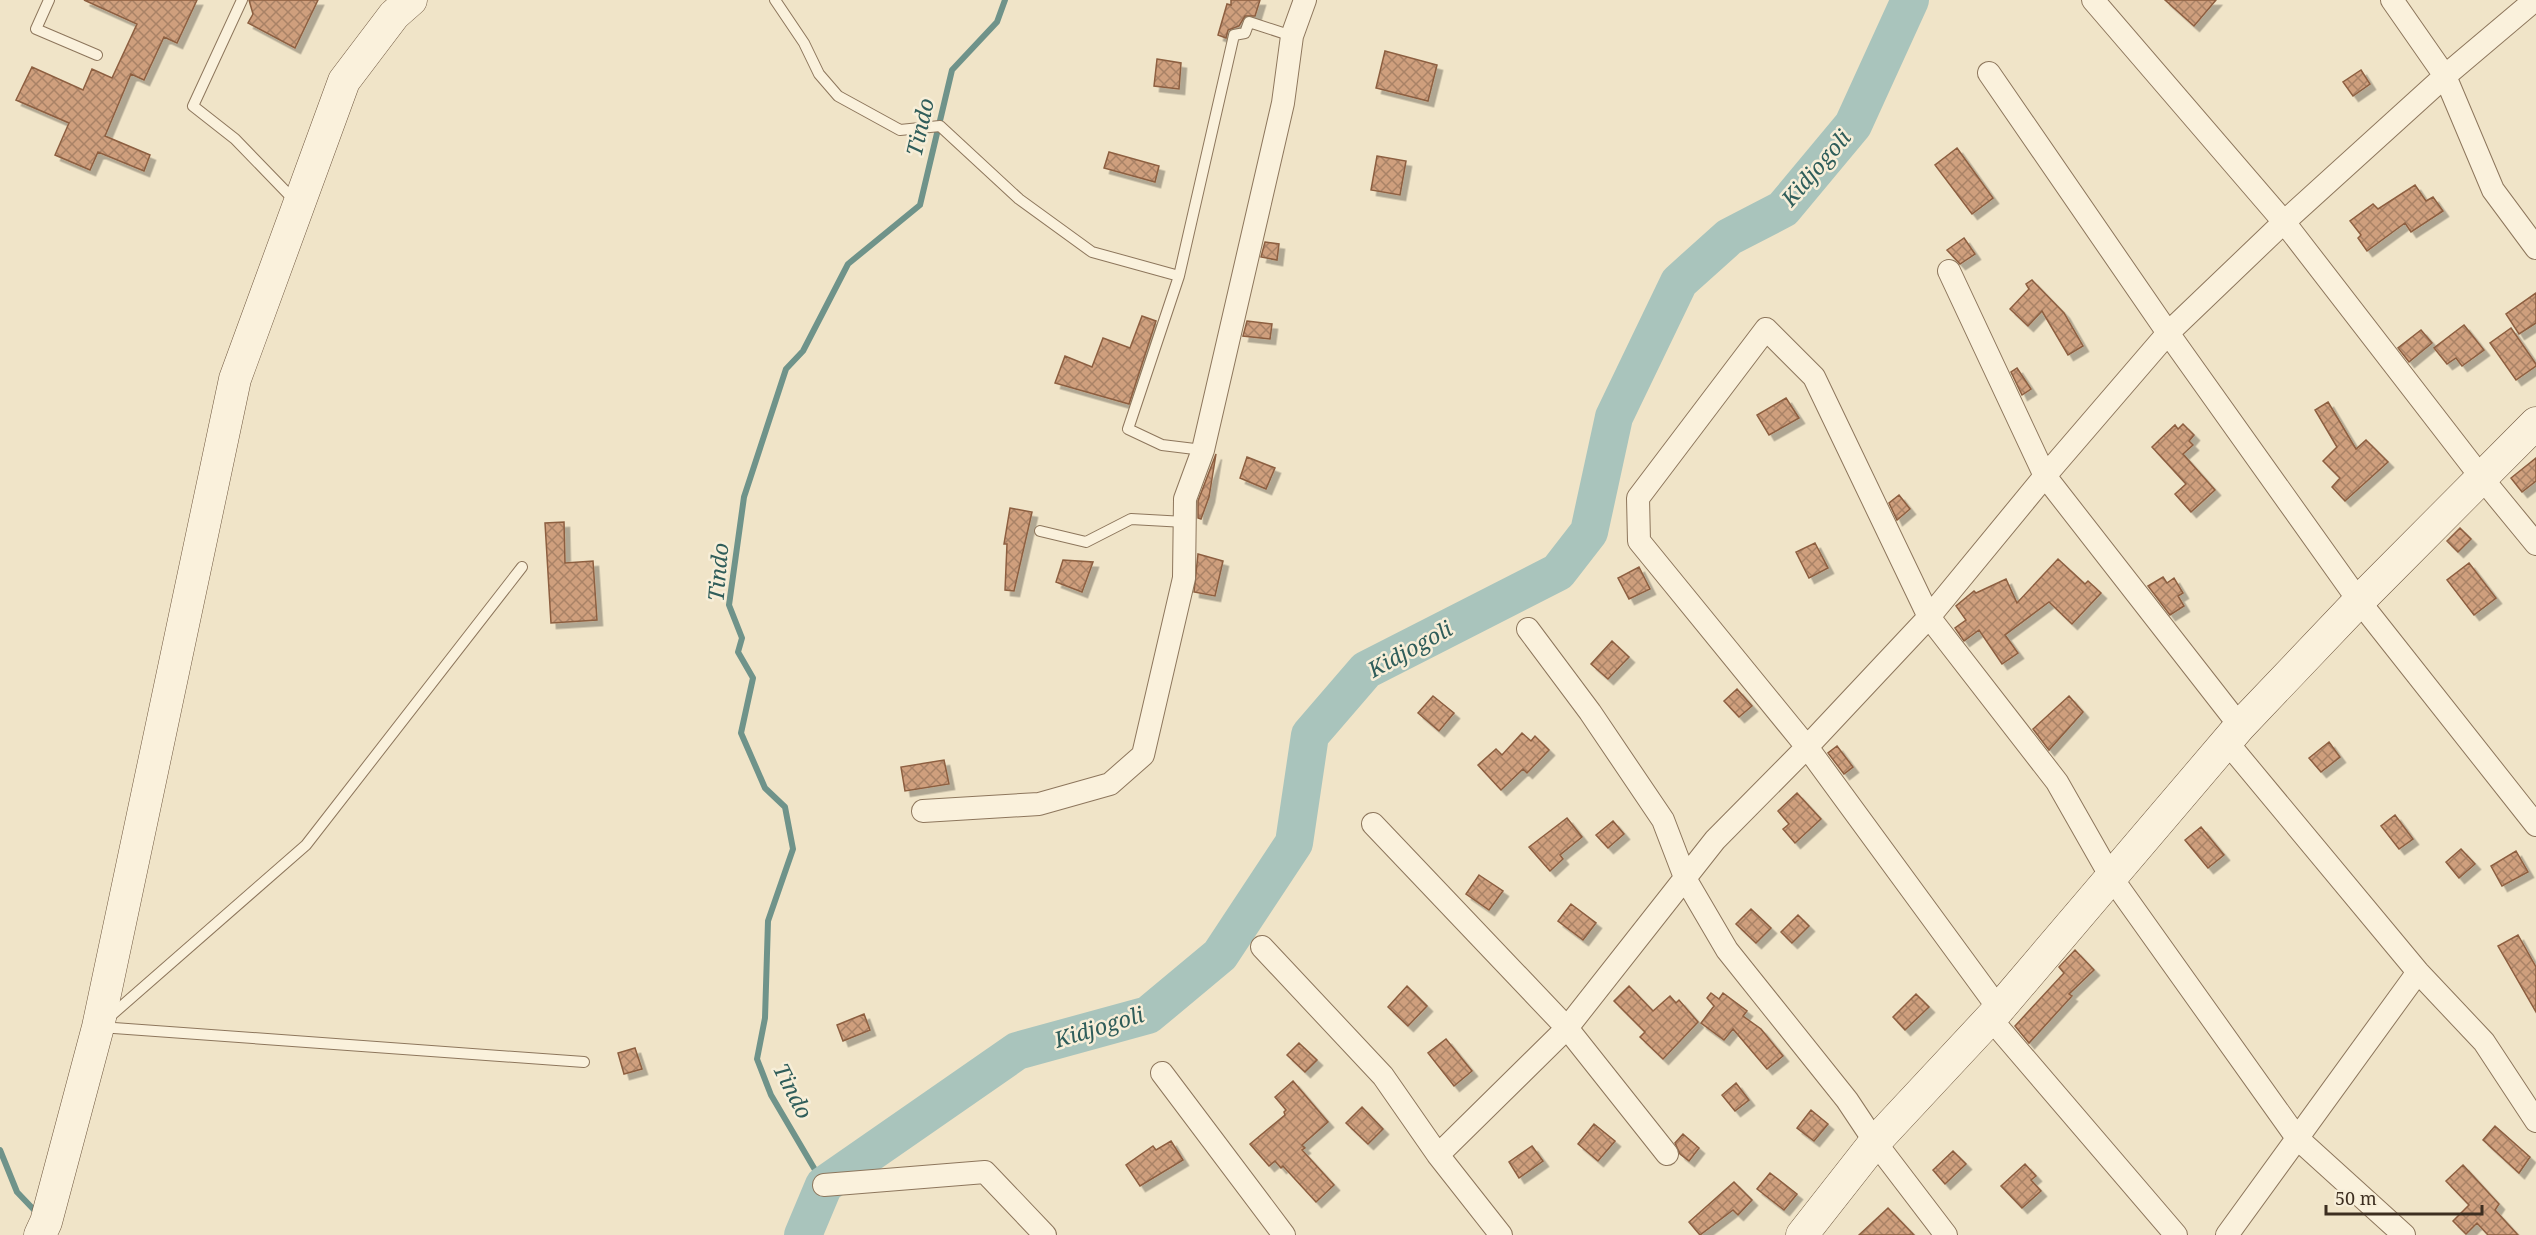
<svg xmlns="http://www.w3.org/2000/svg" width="2536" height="1235" viewBox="0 0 2536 1235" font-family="'Noto Serif',serif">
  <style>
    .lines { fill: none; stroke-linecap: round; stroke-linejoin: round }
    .stream { stroke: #6f938a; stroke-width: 6 }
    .river { stroke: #a9c4bc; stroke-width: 38 }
    .building { fill: url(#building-cross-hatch); stroke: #8d5f41; stroke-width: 1.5; filter: url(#shadow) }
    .lane-casing { stroke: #8d765c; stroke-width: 12 }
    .street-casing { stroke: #8d765c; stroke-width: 24 }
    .secondary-casing { stroke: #6f573f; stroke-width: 33 }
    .lane { stroke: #faf1dc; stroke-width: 10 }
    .street { stroke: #faf1dc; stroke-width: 22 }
    .secondary { stroke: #faf1dc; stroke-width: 32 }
    .labels { text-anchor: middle; stroke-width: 5; stroke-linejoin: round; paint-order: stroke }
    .water-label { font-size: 22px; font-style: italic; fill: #2f5d5a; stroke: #f7eed8 }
  </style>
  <defs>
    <pattern id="building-cross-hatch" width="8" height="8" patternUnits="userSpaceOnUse" patternTransform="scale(1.5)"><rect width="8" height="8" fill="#cf9f7d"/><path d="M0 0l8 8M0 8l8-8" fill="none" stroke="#a98266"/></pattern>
    <filter id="shadow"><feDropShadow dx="5.5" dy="5.5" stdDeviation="0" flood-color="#0004"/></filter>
  </defs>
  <rect width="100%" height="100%" fill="#f0e4c8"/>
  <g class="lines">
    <path class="stream" d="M0,1150L17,1192L37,1213
      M821,1180L771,1095L757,1059L765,1018L768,921L793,849L785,807L765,788L741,733L753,678L738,652L742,638L729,605L744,497L786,369L803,351L848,264L920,205L952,70L997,22L1005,0"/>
    <path class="river" d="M803,1235L824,1185L1017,1051L1148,1015L1220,955L1294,843L1310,735L1366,670L1558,572L1589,532L1614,417L1679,282L1729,237L1783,209L1853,125L1910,0"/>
  </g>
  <path class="building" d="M84,0H197L177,43L164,37L144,80L131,74L105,136L150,155L144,171L98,152L90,170L55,155L69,123L16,100L32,67L83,90L92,69L112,78L137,24Z
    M249,0H318L295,48L248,23L253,14Z
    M1231,0H1260L1255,16H1245L1239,26L1228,30L1226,38L1218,35L1227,4L1231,5Z
    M2165,0H2216L2194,26Z
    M1385,51L1437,65L1428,101L1376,88Z
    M1157,59L1181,63L1179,89L1154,86Z
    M2361,70L2370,84L2353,96L2343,82Z
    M1957,148L1993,198L1972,214L1935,165Z
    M1109,152L1159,166L1155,182L1104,168Z
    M1377,156L1406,161L1400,195L1371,190Z
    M2415,185L2426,201L2433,197L2443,211L2411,232L2405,223L2367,251L2358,238L2361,235L2350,221L2373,204L2378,209Z
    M1964,238L1975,254L1960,264L1947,250Z
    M1265,242L1279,244L1277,260L1261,257Z
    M2032,280L2064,313L2083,346L2068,355L2042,311L2028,326L2010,309L2029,289L2026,284Z
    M2536,293V323L2519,334L2506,314Z
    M1142,316L1156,321L1129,404L1055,383L1065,356L1092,367L1103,338L1130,348Z
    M1247,321L1272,324L1270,339L1243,336Z
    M2464,325L2484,350L2462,366L2456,358L2447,364L2434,348Z
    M2511,328L2536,364V366L2516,380L2490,343Z
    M2421,330L2432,343L2409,362L2398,348Z
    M2017,368L2031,389L2022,395L2011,372Z
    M1786,398L1799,418L1769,435L1757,415Z
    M2328,402L2356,449L2366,440L2388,462L2345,501L2332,487L2340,478L2323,461L2337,447L2315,410Z
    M2183,424L2194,435L2189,441L2193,445L2183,454L2215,490L2191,512L2175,494L2186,484L2152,447L2175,425L2178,429Z
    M1216,454L1209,497L1201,519L1198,518V501Z
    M1247,457L1275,468L1266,489L1240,478Z
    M2536,458V481L2522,492L2511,478Z
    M1899,495L1910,509L1897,520L1889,503Z
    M1010,508L1032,512L1014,591L1005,590L1007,544H1004Z
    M564,522L565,563L593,561L597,620L551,623L545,523Z
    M2460,528L2471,539L2458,552L2447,541Z
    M1815,543L1828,568L1809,578L1796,552Z
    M1198,554L1223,561L1215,596L1194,592Z
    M2058,559L2085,584L2088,581L2101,593L2072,624L2049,602L2005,635L2018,653L2002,664L1979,630L1964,641L1955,628L1966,620L1956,606L1974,591L1976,593L2006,579L2017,603Z
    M1063,560L1093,562L1082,592L1056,582Z
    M2469,563L2496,598L2474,615L2447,580Z
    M1639,567L1650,589L1629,599L1618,578Z
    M2163,577L2167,583L2174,578L2183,593L2178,596L2184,606L2170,615L2148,586Z
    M1612,641L1629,657L1608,679L1591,664Z
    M1737,689L1752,706L1739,717L1724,701Z
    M1433,696L1454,713L1439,731L1418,713Z
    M2069,696L2083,712L2049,750L2033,729Z
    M1522,733L1531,741L1535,736L1549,750L1527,773L1523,769L1501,790L1478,765L1496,749L1502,755Z
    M2329,742L2340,757L2321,772L2309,758Z
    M1837,746L1853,767L1844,774L1828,753Z
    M944,760L949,784L905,791L901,767Z
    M1797,793L1821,819L1795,843L1783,829L1789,824L1778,811Z
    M2395,815L2413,839L2399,849L2381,826Z
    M1567,818L1582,837L1560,855L1563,859L1550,871L1529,847Z
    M1613,821L1624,834L1608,848L1596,835Z
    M2201,827L2224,855L2208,868L2185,840Z
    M2461,849L2475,864L2459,878L2446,862Z
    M2516,851L2528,872L2502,886L2491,866Z
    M1479,875L1503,891L1489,910L1466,894Z
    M1571,904L1596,923L1583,940L1558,921Z
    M1751,909L1771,928L1756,943L1736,924Z
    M1798,915L1809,926L1792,943L1781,932Z
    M2518,935L2536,967V1012L2498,946Z
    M2075,950L2094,970L2069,994L2072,996L2029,1043L2015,1026L2064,973L2059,967Z
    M1407,986L1427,1006L1408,1026L1388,1007Z
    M1629,986L1653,1011L1670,996L1676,1003L1679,1000L1698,1022L1663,1059L1640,1037L1645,1032L1614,1001Z
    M1711,993L1719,999L1723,993L1747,1011L1743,1016L1761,1029L1783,1056L1767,1069L1733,1029L1724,1040L1701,1023L1714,1006L1707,998Z
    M1916,994L1929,1007L1905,1030L1893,1017Z
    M864,1014L870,1030L843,1041L837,1025Z
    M1446,1039L1472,1071L1454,1086L1428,1053Z
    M1299,1043L1317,1060L1305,1072L1287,1055Z
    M635,1048L642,1069L624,1074L618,1053Z
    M1293,1081L1328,1122L1302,1145L1305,1148L1302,1150L1334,1185L1316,1202L1283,1166L1281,1168L1275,1161L1269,1166L1250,1144L1285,1115L1284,1112L1286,1110L1275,1097Z
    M1736,1083L1749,1100L1735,1111L1722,1095Z
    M1362,1107L1383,1129L1368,1144L1346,1123Z
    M1811,1110L1828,1124L1814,1141L1797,1128Z
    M1594,1124L1615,1141L1598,1161L1578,1144Z
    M2495,1126L2530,1157L2519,1173L2483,1140Z
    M1683,1134L1699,1148L1689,1161L1680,1154L1675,1143Z
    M1171,1141L1183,1160L1140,1186L1126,1165L1153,1146L1156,1150Z
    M1532,1146L1543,1161L1519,1178L1509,1162Z
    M1953,1151L1966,1164L1945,1184L1933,1170Z
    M2025,1164L2036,1176L2031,1180L2041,1191L2022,1208L2001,1186Z
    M2463,1165L2499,1204L2495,1210L2518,1235H2488L2477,1223L2466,1234L2453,1221L2469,1205L2446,1181Z
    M1770,1173L1797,1194L1784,1210L1757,1189Z
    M1734,1182L1752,1200L1738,1215L1733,1210L1700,1235L1689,1222Z
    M1888,1208L1914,1235H1859Z"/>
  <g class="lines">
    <g class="lane-casing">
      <path id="lane" d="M49,0L36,29L97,55
        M242,0L193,106L235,139L296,202
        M775,0L804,43L819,74L838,96L900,130L940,126L1019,199L1092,252L1179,276
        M1203,450L1162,445L1128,429L1179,276L1234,35L1245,33L1249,22L1292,36
        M1040,531L1086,542L1131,519L1185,522
        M107,1019L306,845L522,567
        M100,1027L584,1062"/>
    </g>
    <g class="street-casing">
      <path id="street" d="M2093,0L2284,222L2481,477L2536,544
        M2392,0L2445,76L2493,190L2536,248
        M1989,73L2168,333L2359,601L2536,825
        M1949,271L2045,476L2240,726
        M1528,629L1590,712L1663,820L1686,880L1727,950L1847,1100L1875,1142L1946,1235
        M2226,741L2418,972L2484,1042L2536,1121
        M923,811L1039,804L1110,784L1143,755L1184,578L1185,499L1203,450L1283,103L1292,36L1305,0
        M1373,824L1567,1028L1667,1154
        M1262,947L1383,1076L1438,1155L1501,1235
        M1999,1009L1807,747L1639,541L1638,498L1766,329L1814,377L1929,617L2057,782L2111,877L2297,1138L2404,1235
        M1990,1018L2176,1235
        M1162,1073L1284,1235
        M1438,1155L1567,1028L1715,840L1807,747L1929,617L2045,476L2168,333L2284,222L2445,76L2535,0
        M824,1185L985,1172L1045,1235
        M2227,1235L2418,972"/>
    </g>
    <g class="secondary-casing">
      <path id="secondary" d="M40,1235L46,1222L98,1027L235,379L344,81L394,15L411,0
        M1802,1235L1875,1142L1999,1009L2240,726L2359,601L2536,423"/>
    </g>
    <use href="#lane" class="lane"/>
    <use href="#street" class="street"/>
    <use href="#secondary" class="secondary"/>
  </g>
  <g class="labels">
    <g class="water-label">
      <text transform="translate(920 127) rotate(-77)" y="8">Tindo</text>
      <text transform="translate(1816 168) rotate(-49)" y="8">Kidjogoli</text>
      <text transform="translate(718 572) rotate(-85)" y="8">Tindo</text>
      <text transform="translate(1410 649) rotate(-29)" y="8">Kidjogoli</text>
      <text transform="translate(1099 1027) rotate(-17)" y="8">Kidjogoli</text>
      <text transform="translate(793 1091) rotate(63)" y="8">Tindo</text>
    </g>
  </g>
  <path d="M2326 1205v9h156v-9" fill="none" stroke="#3d2e20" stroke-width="3"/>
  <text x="2335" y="1205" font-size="18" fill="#3d2e20" stroke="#f7eed8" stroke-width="4.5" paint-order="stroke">50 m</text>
</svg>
